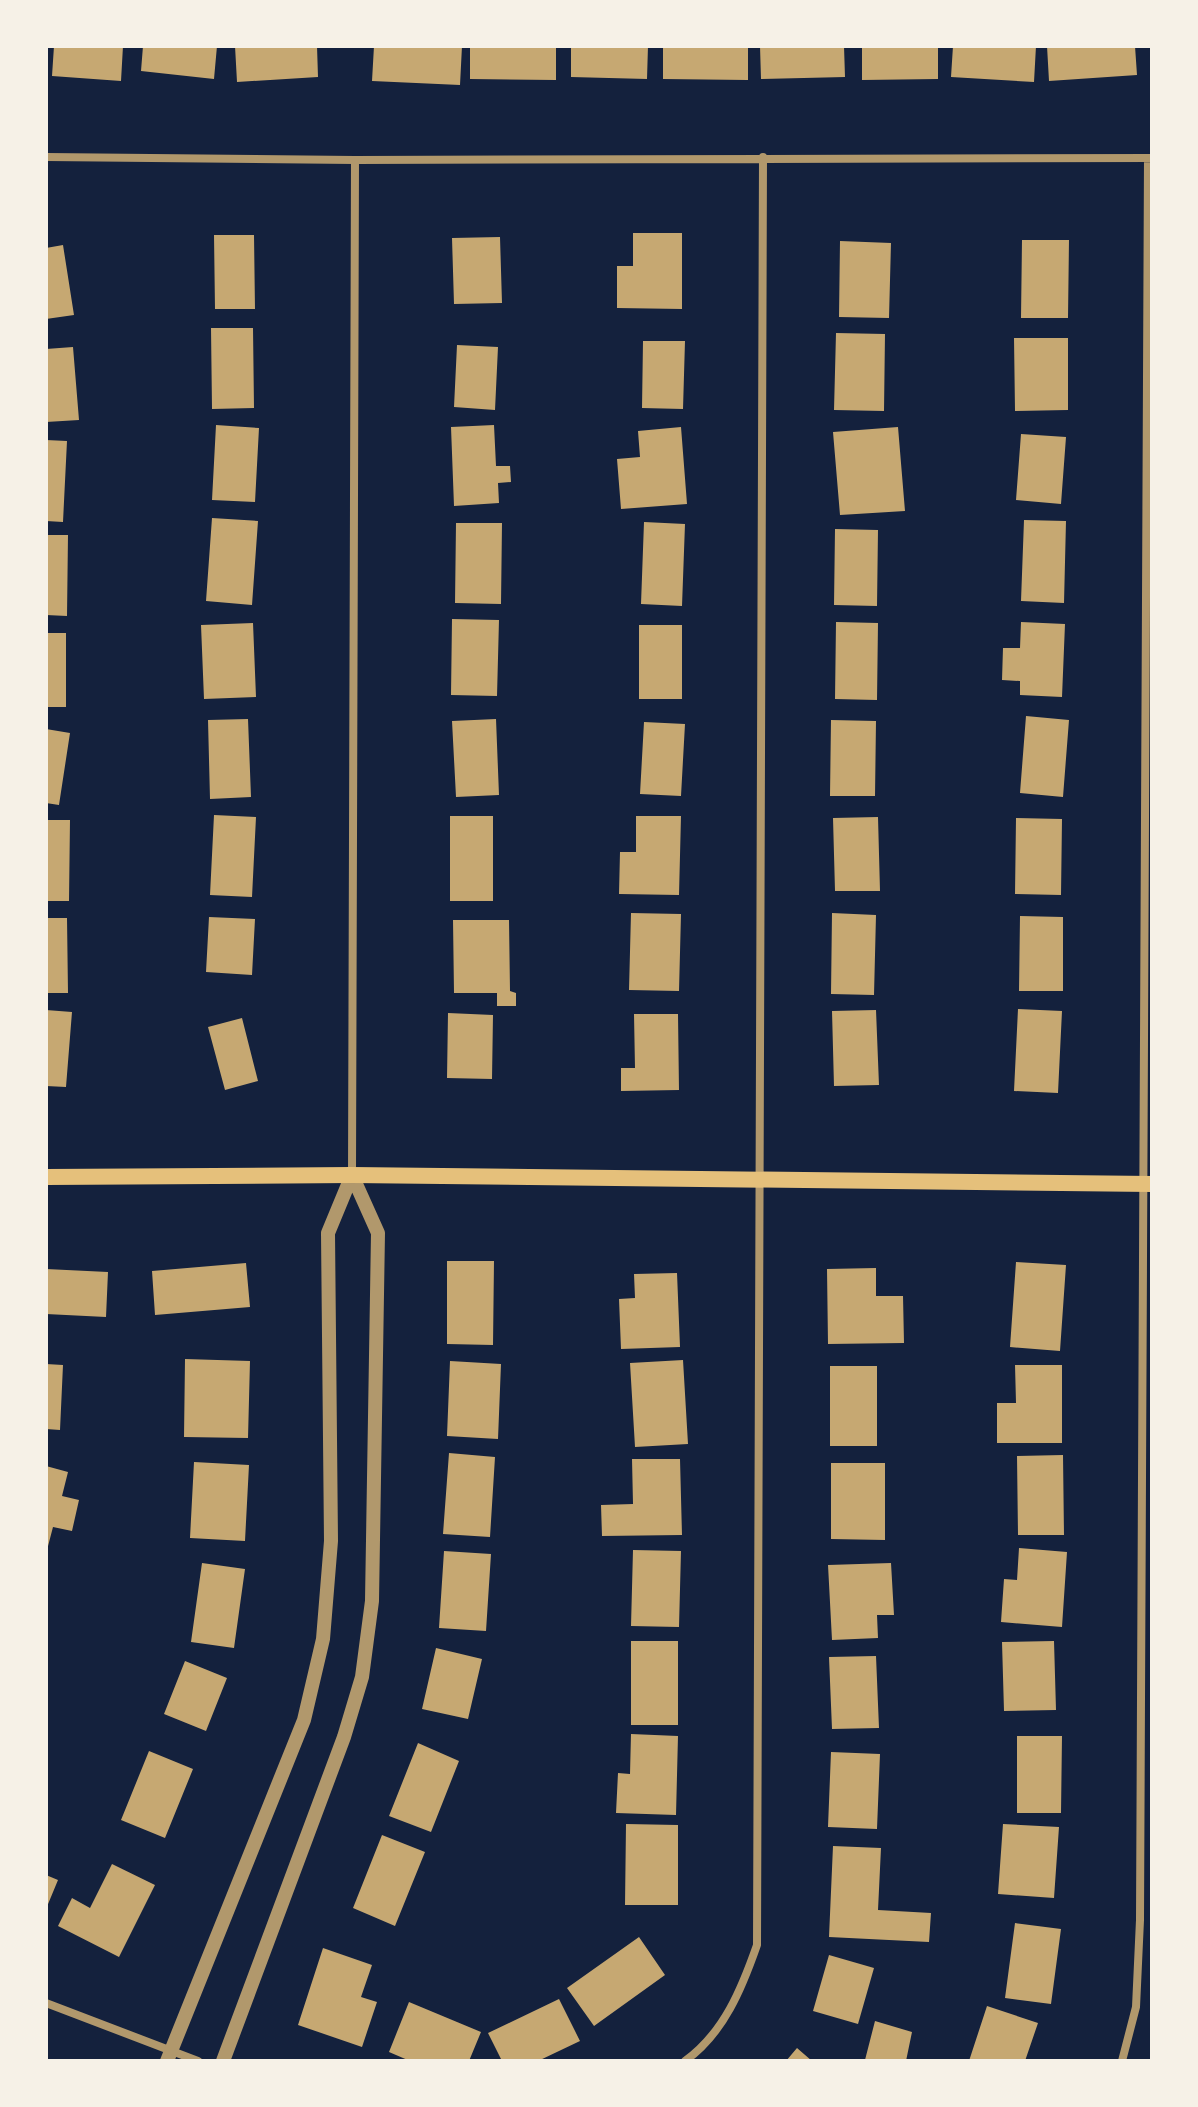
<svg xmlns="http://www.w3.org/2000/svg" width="1198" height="2107" viewBox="0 0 1198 2107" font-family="Cabin,sans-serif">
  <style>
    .building { fill: #c6a872 }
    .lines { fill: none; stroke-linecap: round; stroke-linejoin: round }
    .minor { stroke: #b1986c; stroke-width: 8 }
    .tertiary { stroke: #b1986c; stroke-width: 14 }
    .secondary { stroke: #e5c07b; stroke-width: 16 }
  </style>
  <rect width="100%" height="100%" fill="#14213d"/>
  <path class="building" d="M54,46H123L121,81L52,76Z
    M143,46H217L214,79L141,71Z
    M235,46H317L318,77L237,82Z
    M374,46H462L460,85L372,81Z
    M470,46H556V80L470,79Z
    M571,46H648L647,79L571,77Z
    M663,46H748V80L663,79Z
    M760,46H844L845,77L761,79Z
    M862,46H938V79L862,80Z
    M953,46H1036L1034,82L951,77Z
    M1047,46H1135L1137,75L1049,81Z
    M633,233H682V309L617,308V266H633Z
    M214,235H254L255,309H215Z
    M500,237L502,303L454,304L452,238Z
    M1022,240H1069L1068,318H1021Z
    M840,241L891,243L889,318L839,317Z
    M63,245L74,315L46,319V248Z
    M211,328H253L254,408L212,409Z
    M836,333L885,334L884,411L834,410Z
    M1014,338H1068V410L1015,411Z
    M643,341H685L683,409L642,408Z
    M457,345L498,347L495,410L454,407Z
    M73,347L79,420L46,422V349Z
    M216,425L259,428L255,502L212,500Z
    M494,425L496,466H510L511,482L498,483L499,503L454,506L451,427Z
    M681,427L687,504L621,509L617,459L640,457L638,431Z
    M898,427L905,511L840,515L833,432Z
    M1021,434L1066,437L1061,504L1016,500Z
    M46,440L67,441L63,522L46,521Z
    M212,518L258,521L252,605L206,601Z
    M1024,520L1066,521L1064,603L1021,601Z
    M644,522L685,524L682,606L641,604Z
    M456,523H502L501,604L455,603Z
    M835,529L878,530L877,606L834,605Z
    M46,535H68L67,616L46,615Z
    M452,619L499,620L497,696L451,695Z
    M836,622L878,623L877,700L835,699Z
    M1021,622L1065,624L1062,697L1020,695V681L1002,680L1003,648H1020Z
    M253,623L256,697L204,699L201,625Z
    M639,625H682V699H639Z
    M46,633H66V707H46Z
    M1026,716L1069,720L1063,797L1020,793Z
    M248,719L251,797L210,799L208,720Z
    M496,719L499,795L456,797L452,721Z
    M831,720L876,721L875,796H830Z
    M644,722L685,724L681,796L640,794Z
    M46,729L70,733L59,805L46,803Z
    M214,815L256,817L252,897L210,895Z
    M450,816H493V901H450Z
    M636,816H681L679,895L619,894L620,852H636Z
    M878,817L880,891H835L833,818Z
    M1016,818L1062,819L1061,895L1015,894Z
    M46,820H70L69,901H46Z
    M631,913L681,914L679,991L629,990Z
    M832,913L876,915L874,995L831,994Z
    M1020,916L1063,917V991H1019Z
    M209,917L255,919L252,975L206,972Z
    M46,918H67L68,993H46Z
    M453,920H509L510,991L516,993V1006H497V993H454Z
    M1018,1009L1062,1011L1058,1093L1014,1091Z
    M46,1010L72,1012L66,1087L46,1086Z
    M876,1010L879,1085L834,1086L832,1011Z
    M448,1013L493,1015L492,1079L447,1078Z
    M634,1014H678L679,1090L621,1091V1068H635Z
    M242,1018L258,1081L225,1090L208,1027Z
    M447,1261H494L493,1345L447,1344Z
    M1016,1262L1066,1265L1060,1351L1010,1347Z
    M246,1263L250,1307L155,1315L152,1271Z
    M876,1268V1296H903L904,1343L828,1344L827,1269Z
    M46,1269L108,1272L106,1317L46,1314Z
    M677,1273L680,1347L621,1349L619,1299L635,1298L634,1274Z
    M185,1359L250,1361L248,1438L184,1437Z
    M683,1360L688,1444L635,1447L630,1363Z
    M450,1361L501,1364L498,1439L447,1436Z
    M46,1364L63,1365L60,1430L46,1429Z
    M1015,1365H1062V1443H997V1403H1016Z
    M830,1366H877V1446H830Z
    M449,1453L495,1457L490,1537L443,1534Z
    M1063,1455L1064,1535H1018L1017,1456Z
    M632,1459H680L682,1535L602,1536L601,1505L633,1504Z
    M194,1462L249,1465L245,1541L190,1538Z
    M831,1463H885V1540L831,1539Z
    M46,1466L68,1472L62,1496L79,1500L72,1531L53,1527L47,1550Z
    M1019,1548L1067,1552L1062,1627L1001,1622L1004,1579L1017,1580Z
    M633,1550L681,1551L679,1627L631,1626Z
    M444,1551L491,1554L486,1631L439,1628Z
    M202,1563L245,1569L234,1648L191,1642Z
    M891,1563L894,1615H877L878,1638L832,1640L828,1565Z
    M631,1641H678V1725H631Z
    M1054,1641L1056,1710L1004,1711L1002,1642Z
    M436,1648L482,1659L468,1719L422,1709Z
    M876,1656L879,1728L832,1729L829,1657Z
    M185,1661L227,1678L206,1731L164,1714Z
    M631,1734L678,1736L676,1815L616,1813L618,1773L630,1774Z
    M1017,1736H1062L1061,1813H1017Z
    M418,1743L459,1761L431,1832L389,1816Z
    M149,1751L193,1769L165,1838L121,1820Z
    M831,1752L880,1754L877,1829L828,1827Z
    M626,1824L678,1825V1905H625Z
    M1003,1824L1059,1827L1054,1898L998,1894Z
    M382,1835L425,1852L395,1926L353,1908Z
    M833,1846L881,1848L878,1910L931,1913L929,1942L829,1937Z
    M112,1864L155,1885L119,1957L58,1926L72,1898L90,1908Z
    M46,1875L58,1880L46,1909Z
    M1015,1923L1061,1929L1051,2004L1005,1998Z
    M639,1937L665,1975L594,2026L567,1988Z
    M323,1948L372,1965L361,1997L377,2002L362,2047L298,2025Z
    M829,1955L874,1968L858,2024L813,2011Z
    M559,1999L580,2041L538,2061H502L488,2033Z
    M409,2002L481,2032L469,2061H410L389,2052Z
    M987,2006L1038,2023L1025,2061H969Z
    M875,2021L912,2032L906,2061L865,2060Z
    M797,2048L812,2061H786Z"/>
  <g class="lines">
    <path class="minor" d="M46,157L355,160L1152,158
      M352,1175L355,160
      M46,2003L198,2061
      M685,2061C724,2033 742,1988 757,1945L763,157
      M1122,2061L1136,2007L1140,1920L1148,158"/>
    <path class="tertiary" d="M167,2061L304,1720L323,1639L331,1541L328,1233L352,1175
      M223,2061L344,1737L362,1677L372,1601L378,1233L352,1175"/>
    <path class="secondary" d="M46,1177L352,1175L1152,1184"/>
  </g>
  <rect width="1198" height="2107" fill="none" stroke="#f6f1e7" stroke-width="96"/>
</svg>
